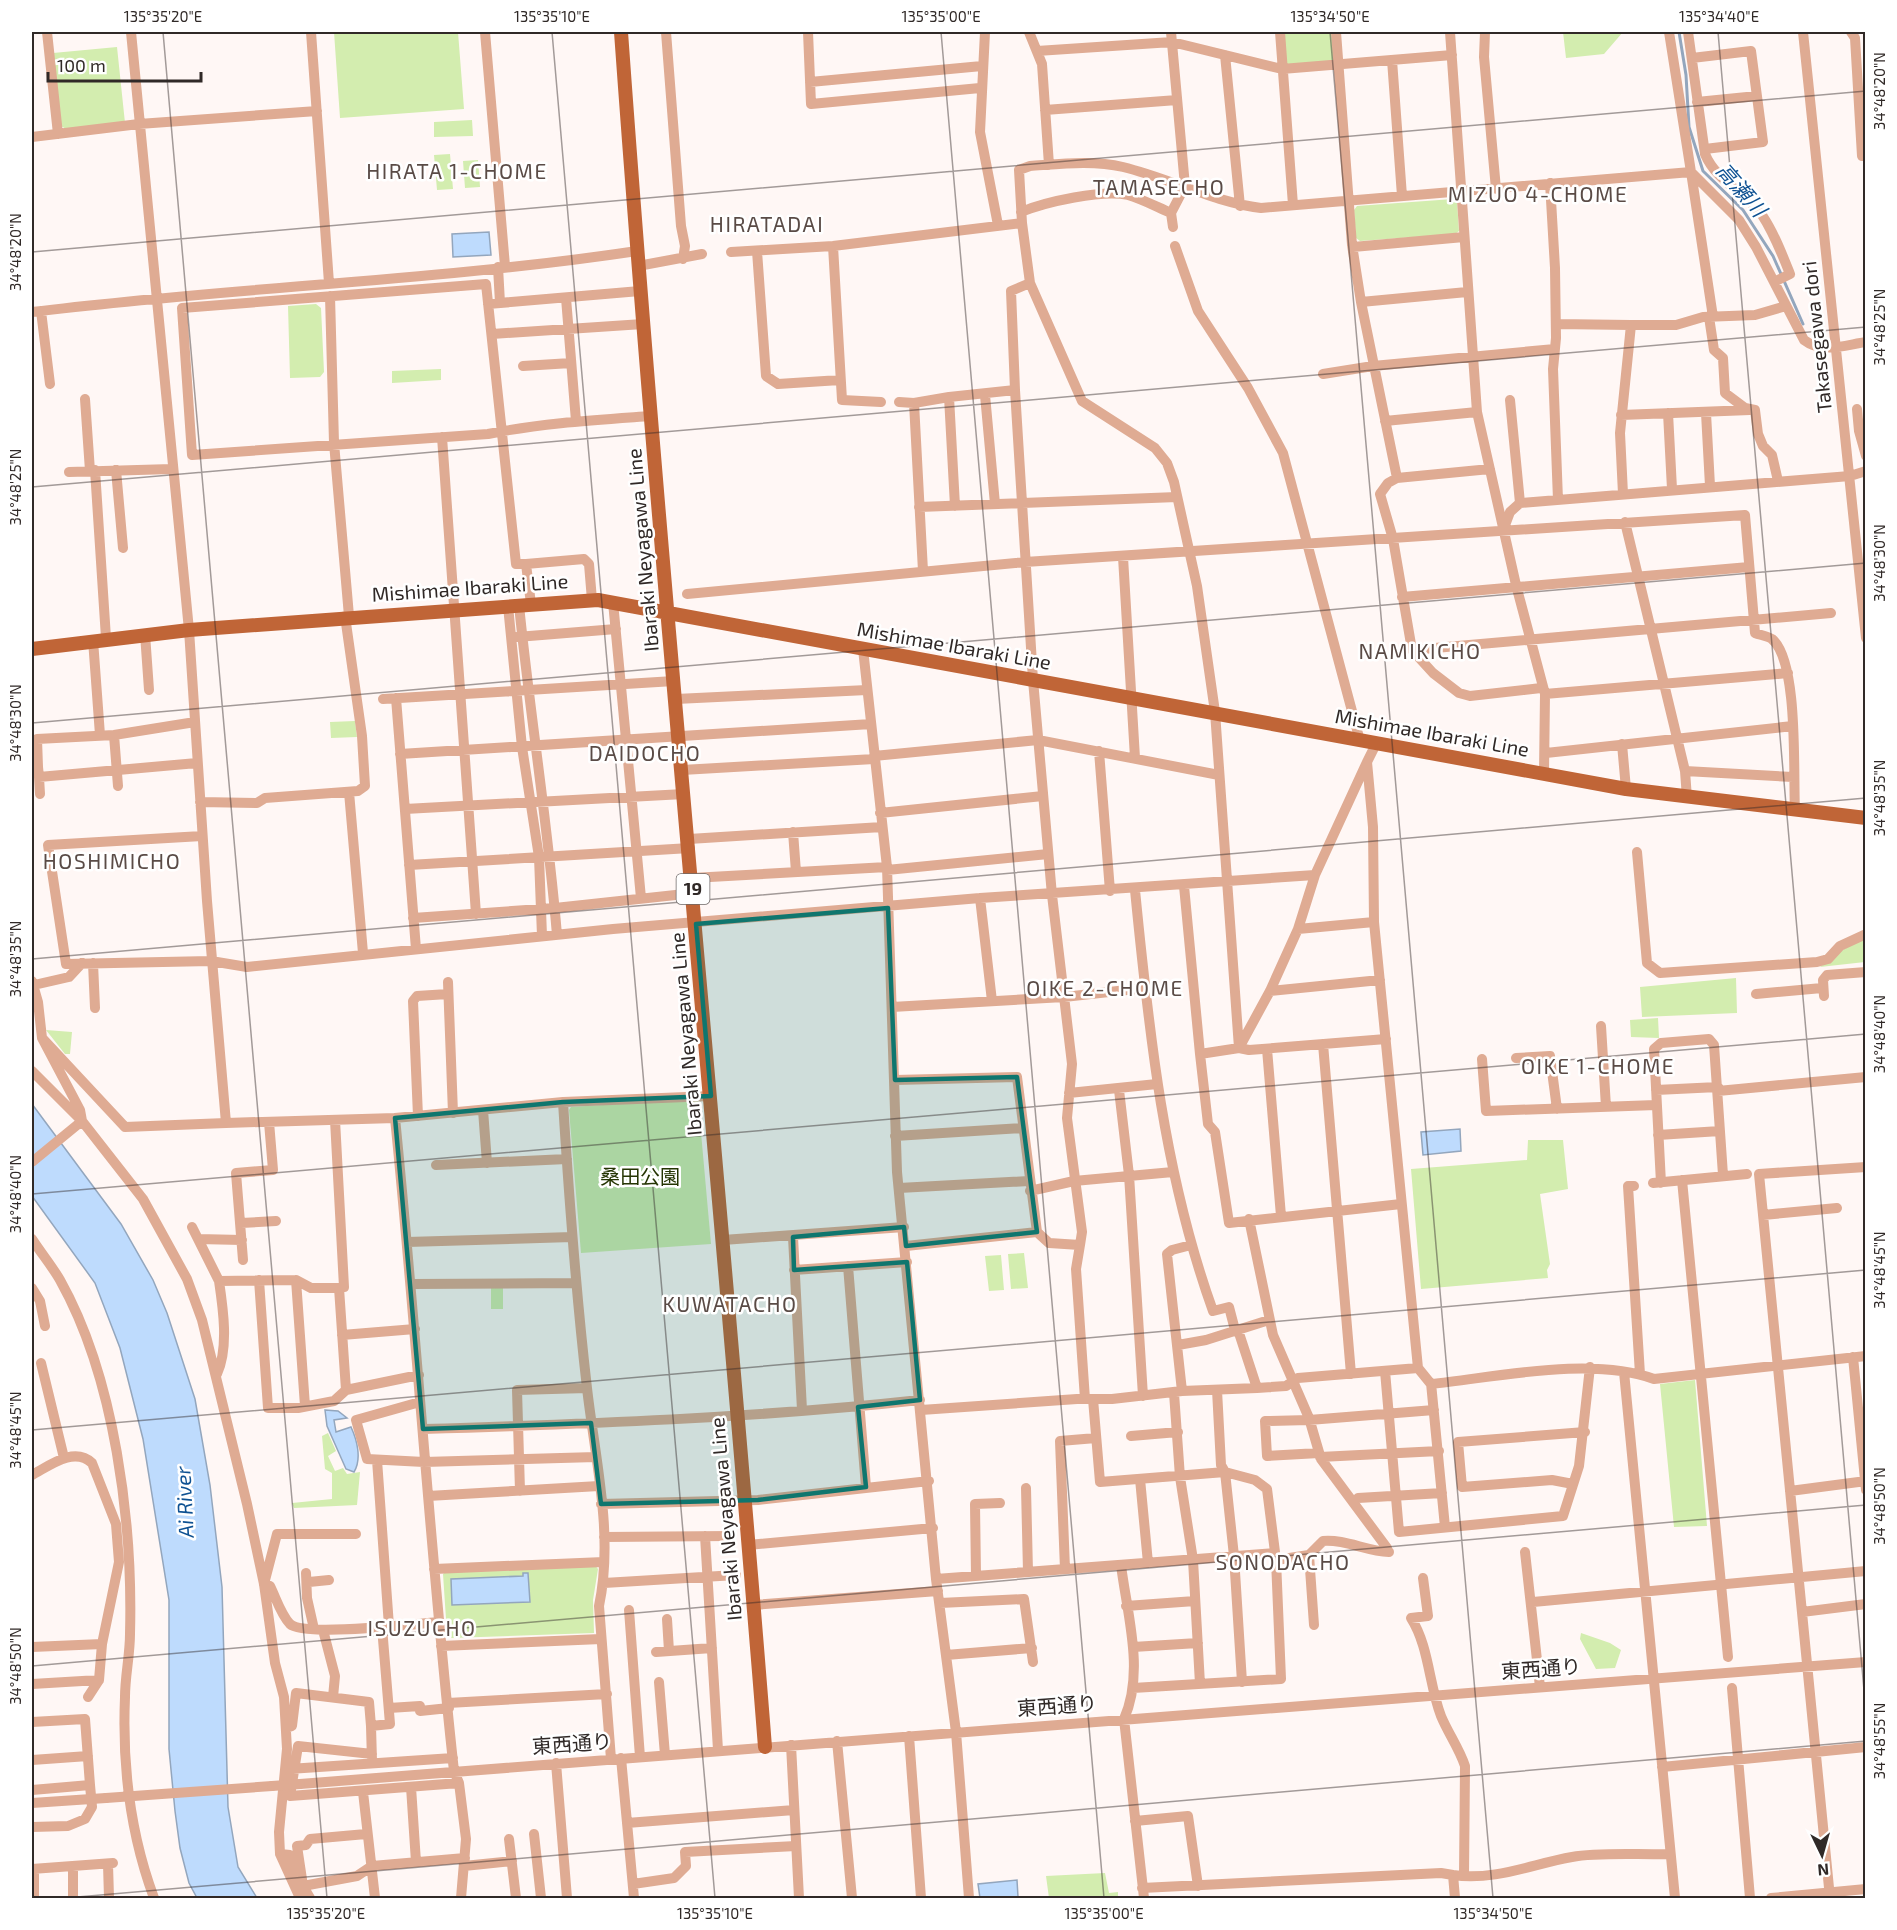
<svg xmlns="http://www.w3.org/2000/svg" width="1897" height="1930" viewBox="0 0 1897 1930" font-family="'Exo 2','Noto Sans JP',sans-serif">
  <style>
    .green { fill: #d3edaf }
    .water { fill: #bedbfd; stroke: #93a6bd; stroke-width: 1.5 }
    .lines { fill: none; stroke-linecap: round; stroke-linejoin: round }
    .stream { stroke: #93a6bd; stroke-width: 3 }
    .minor { stroke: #dfab93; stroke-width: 10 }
    .major { stroke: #c06537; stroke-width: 14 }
    .minor-bridge { stroke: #dfab93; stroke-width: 10 }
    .marked { fill: #0f766e; fill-opacity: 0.2; stroke: #0f766e; stroke-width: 4.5; stroke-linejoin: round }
    .ticks { fill: none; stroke: #302927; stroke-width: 1.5; stroke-opacity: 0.45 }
    .labels { text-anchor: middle; stroke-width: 5; stroke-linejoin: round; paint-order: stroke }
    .shield { fill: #fff; stroke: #6e6968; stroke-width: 1.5 }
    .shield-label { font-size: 18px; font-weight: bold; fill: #302927 }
    .street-label { font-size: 20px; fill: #302927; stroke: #fff }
    .park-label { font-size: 20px; fill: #253503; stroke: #fff }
    .neighbourhood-label { font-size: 21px; letter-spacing: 1.5px; fill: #5a4b46; stroke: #fff }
    .water-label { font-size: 21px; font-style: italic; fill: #0e5192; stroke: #fff }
    .neatline { fill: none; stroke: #302927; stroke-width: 2 }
    .ticks-label { font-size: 15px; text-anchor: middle; fill: #302927 }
  </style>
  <rect width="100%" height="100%" fill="#fff7f5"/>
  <path class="green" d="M334,32H458L464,109L340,118Z
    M1280,32H1332L1335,63L1284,67Z
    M1563,32H1623L1604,54L1566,58Z
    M117,47L125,123L66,129L61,126L53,53Z
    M472,120L473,136L434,137V122Z
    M450,154L453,189L437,190L434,155Z
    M478,160L480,187L465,188L463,161Z
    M1453,199L1457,201L1459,231L1455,234L1360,241L1356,238L1354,210L1357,206Z
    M316,304L321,308L324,372L320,377L290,378L288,306Z
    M441,369V380L392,383V371Z
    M355,721L357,737L331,738L330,722Z
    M1865,937V962L1820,967L1841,951Z
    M1736,978L1737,1013L1642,1017L1640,987Z
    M1658,1018L1659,1038L1631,1037L1630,1020Z
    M46,1030L72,1032L70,1054H65Z
    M698,1099L711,1244L581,1253L569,1110L571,1107Z
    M1528,1140H1563L1568,1189L1540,1194L1550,1264L1547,1270L1548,1278L1421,1289L1411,1169L1527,1160Z
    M1024,1253L1028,1288L1011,1289L1008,1254Z
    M1001,1255L1004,1290L989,1291L985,1256Z
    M491,1288H503V1309H491Z
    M1695,1380L1707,1526L1674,1527L1660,1384Z
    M328,1433L336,1451L328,1456L335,1471L343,1468L347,1474L360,1472L357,1505L294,1508L292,1503L332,1499V1473L325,1469L322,1436Z
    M594,1564L598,1569L593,1600L594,1633L451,1638L447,1634L443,1574L446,1571Z
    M1581,1633L1610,1643L1621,1650L1615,1668L1596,1669L1580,1639Z
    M1105,1873L1109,1893L1118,1892V1898H1049L1046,1876Z"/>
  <path class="water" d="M489,232L491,255L453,257L452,234Z
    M32,1104L121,1224L153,1280L167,1313L195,1399L210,1485L222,1587L228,1807L238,1867L257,1898H197L189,1883L180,1848L175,1811L169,1749V1600L143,1439L120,1348L95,1283L32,1196Z
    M1460,1129L1461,1151L1423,1155L1421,1132Z
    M325,1410L338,1411L347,1418L334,1420L336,1432L351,1427C357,1440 362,1459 354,1472L346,1469L327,1426Z
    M523,1573H528L530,1602L452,1605L451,1579L523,1576Z
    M1017,1880L1018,1897L980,1898L978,1884Z"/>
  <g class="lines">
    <path class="stream" d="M1679,32L1686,75L1689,127L1703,171L1743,210L1773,256L1803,324"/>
    <path class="minor" d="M47,32L58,134
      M131,32L189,630L207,901L226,1123L395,1118L563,1102L711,1096
      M311,32L329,283
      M485,32L505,266
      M666,32L681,226L685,246L683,259
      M808,32L811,104L980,88
      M985,32L980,132L998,225
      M1029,32L1042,64L1049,165
      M1171,32L1185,186L1171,213L1173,227
      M1280,32L1293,205
      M1336,32L1352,245L1361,302L1397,478L1388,483L1380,494L1393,539L1412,650L1433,673L1459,693L1470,696L1541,688
      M1450,32L1477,412L1516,585L1545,694L1544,773
      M1485,32L1484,57L1496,189
      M1669,32L1691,172L1739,220L1756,247L1804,340C1822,354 1845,345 1866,342
      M1688,32L1705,154C1716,181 1745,192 1762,215C1774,233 1782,254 1790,274L1774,282
      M1803,32L1866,638
      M1851,32L1855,38L1862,156H1866
      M1037,51L1172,42L1282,69L1452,55
      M1225,55L1240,206
      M1692,58L1751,51L1763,142L1705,149
      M1392,60L1402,196
      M810,82L982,66
      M1697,102L1757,96
      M1045,110L1177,100
      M32,137L139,124L317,111
      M1550,183L1555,268L1556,338L1553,369L1558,500
      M1021,212C1045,202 1103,189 1128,195C1142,199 1157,207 1171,213
      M833,246L842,400L881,402
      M1175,246L1198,311L1248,388L1283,453L1360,741
      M1353,247L1464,237
      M757,251L766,376L778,384L840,380
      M731,252L833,246L1022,223
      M638,266L702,254
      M498,267L500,303
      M330,296L334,443L349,616
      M566,298L576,421
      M1361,302L1467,292
      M488,304L640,291
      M41,311L50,384
      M32,312C233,287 437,281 637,251
      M1709,317L1714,350L1723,358L1725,393L1745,408L1755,410L1758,434L1763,446L1772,455L1778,481
      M1556,324L1631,325
      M492,334L643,324
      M523,366L571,363
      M1323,374L1373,366L1555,349
      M985,395L995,504
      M949,397L1015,390L1011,291L1030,283
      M85,399L90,471
      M1510,400L1520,503
      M899,402L914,403L949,397L955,506
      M914,403L923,571
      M1857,409L1859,431L1866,456
      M1668,413L1672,489
      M1706,413L1710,486
      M1621,415L1750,410
      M1385,421L1477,412
      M442,437L476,914
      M95,470L106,638
      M116,470L123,548
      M69,472L172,469
      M1397,478L1490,469
      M1623,494L1620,433L1631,325H1676L1703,317L1755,315L1786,306
      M919,507L1177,497
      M1625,522L1685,771L1687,798
      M1504,528L1510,512L1520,503L1850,476L1866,471
      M1123,557L1135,758
      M526,564H516L486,284L182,308L192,455L488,434C542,423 596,420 651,416
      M687,594L1025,562L1745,515L1755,633C1760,635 1768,636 1772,639C1799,661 1793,775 1795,811
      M1402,597L1749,567
      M613,602L641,898
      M531,604L526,564L584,559L589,564L592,600
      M519,605C530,715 548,825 557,935
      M508,606L522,747L539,857L542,936
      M145,634L149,690
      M517,637L616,629
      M93,640L100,735
      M863,649L887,867L897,1172L936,1579L956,1732L969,1898
      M1412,650L1831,613
      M1545,694L1788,673
      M396,698L416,949
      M383,699L674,681
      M676,699L867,690
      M114,735L118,786
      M1376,744L1367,762L1373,827L1374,922L1418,1368L1431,1384C1498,1377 1591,1356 1654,1379L1866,1356
      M1622,744L1626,789
      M1099,751L1110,891
      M1546,753L1793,726
      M400,754L871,724
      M874,756L1038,740L1219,775
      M32,767H38L39,777L197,763
      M38,767L37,739L114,735L195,722
      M682,770L874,759
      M1685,771L1793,777
      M39,777L40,794
      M349,792L363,953
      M200,802L257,803L265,798L358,791L365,786L362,736L345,616
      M405,809L684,794
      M880,813L1043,796
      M793,832L796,872
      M202,836L48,845L66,964L211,961L247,967L613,929L980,898L1315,875
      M689,839L882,827
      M1637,852L1647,963L1660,973L1817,962L1828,959L1840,946L1866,934
      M409,865L690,848
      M887,870L1048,854
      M692,878L887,867
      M1184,886L1200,1054L1239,1048L1249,1050L1386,1039
      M1135,890C1149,1033 1164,1175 1213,1311L1229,1307L1235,1330
      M980,898L992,1001
      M413,918L555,908L694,893
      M1298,929L1374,922
      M93,963L95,1008
      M32,981L38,1002L42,1038L80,1110L82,1121
      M448,982L453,1113
      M34,985L69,977L82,963
      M1270,991L1380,980
      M1756,994L1822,988
      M1824,996L1823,980L1827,975L1866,972
      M892,1007L1064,997L1145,988
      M1601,1026L1606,1107
      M42,1038L125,1127L226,1123
      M1323,1044L1351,1374
      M1240,1046L1270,991L1298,929L1315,875L1367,762
      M1239,1048L1215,712L1197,586L1174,482L1167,463L1155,448L1082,401L1030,283L1022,223L1019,170L1030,166C1060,164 1093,160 1123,167C1169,178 1213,202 1261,208L1691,172L1713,317
      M1267,1049L1281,1216
      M1200,1054L1208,1124L1215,1132L1229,1223L1401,1204
      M1516,1058L1550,1056L1557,1109
      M1482,1059L1486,1111L1656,1105
      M32,1071L82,1121L143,1199L187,1279L202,1320L247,1504L264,1584L275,1663L284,1697L287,1749L279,1832L280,1854L300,1898
      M895,1080L1017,1077L1037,1232
      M1119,1090L1129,1175L1143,1396
      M1656,1090L1718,1087
      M1718,1091L1866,1077
      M1069,1093L1157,1084
      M563,1102C569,1198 576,1293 587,1388C595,1459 614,1535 599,1606L611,1759
      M483,1110L487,1163
      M418,1116L413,1001L417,996L448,994
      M395,1118C417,1336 430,1554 454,1771L459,1783L466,1839L461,1898
      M335,1120L344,1287L339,1288L346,1390L419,1375
      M1658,1135L1720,1131
      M895,1136L1023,1128
      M32,1162L82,1121
      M436,1165L567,1159
      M1682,1180L1728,1657
      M1653,1183L1747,1174
      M1661,1183L1654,1049L1661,1043L1709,1039L1714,1045L1723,1175
      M1634,1186H1628L1640,1374
      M899,1188L1029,1181
      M1030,1191L1074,1181L1173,1172
      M1763,1215L1837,1208
      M1249,1219L1273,1335L1309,1418L1321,1459L1387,1548
      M241,1223L276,1221
      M192,1227L219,1281
      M793,1237L802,1410
      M32,1239C41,1253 52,1266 60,1280C115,1378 133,1523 130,1634C130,1655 125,1676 125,1697C122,1767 130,1833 154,1898
      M198,1239L242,1240
      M723,1240L904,1227
      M407,1242L572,1237
      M1080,1245L1076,1269L1085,1399
      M906,1246L1037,1232L1049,1243L1080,1245L1082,1232L1067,1118L1072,1064L1052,895L1033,680L1015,390
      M243,1260L236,1173L273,1170L269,1122
      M848,1266L866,1487
      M794,1270L907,1262
      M259,1280L268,1408H298L334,1401L346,1390
      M296,1280L305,1406
      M412,1284L575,1283
      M32,1288L40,1301L45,1326
      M1238,1330L1257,1388
      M342,1335L415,1329
      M1178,1345L1206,1340L1269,1320
      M1853,1357L1866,1490
      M41,1363L64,1458
      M1385,1371L1399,1532L1563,1516L1579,1466L1590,1367
      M1624,1372L1675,1898
      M217,1374C229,1348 223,1308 219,1281L296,1280L311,1288H339
      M1431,1383L1445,1527
      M1182,1391L1167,1254L1172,1250L1191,1245
      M1174,1393L1180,1477L1193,1560L1200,1684
      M1093,1399L1100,1482L1225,1472L1234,1556L1242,1682
      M420,1402L356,1420L367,1459L424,1462L596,1457
      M921,1410L1077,1399H1112L1182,1391L1257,1388L1286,1386L1298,1378L1418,1368
      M423,1429C588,1424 755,1418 920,1400
      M1131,1436L1178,1432
      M1319,1453L1267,1456L1265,1421L1309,1420L1434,1410
      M1320,1457L1439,1451
      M377,1460L389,1626
      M32,1475C49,1466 74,1446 92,1463L116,1524L119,1562L102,1644L99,1680L32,1684
      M1140,1479L1148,1563
      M1573,1484L1552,1480L1462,1487L1458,1442L1585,1432
      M1026,1488L1028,1572
      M520,1491L517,1390L587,1388
      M1790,1491L1866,1481
      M428,1496L599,1486
      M1358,1498L1442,1493
      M601,1504L758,1500L929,1481
      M356,1534H277L264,1584L270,1586C276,1598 281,1615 290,1624C304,1637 415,1624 439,1622
      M705,1536L718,1750
      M604,1537L730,1536
      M748,1545L933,1528
      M1525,1552L1540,1687
      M1309,1555L1314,1625
      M1276,1560L1309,1555L1323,1541C1345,1539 1366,1551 1389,1552
      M1121,1565C1127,1614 1145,1672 1124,1719L1144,1898
      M434,1569L604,1562
      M1065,1569L1060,1441L1096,1438
      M306,1573L307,1598L314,1629
      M976,1576L975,1504L1000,1503
      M1423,1578L1428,1616L1411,1618C1429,1646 1429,1685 1441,1716C1448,1733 1459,1748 1465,1766L1464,1876
      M936,1579L1275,1553
      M309,1582L329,1580
      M604,1583L736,1575
      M1533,1602L1866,1571
      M940,1603L1024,1599L1033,1662
      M753,1605L938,1591
      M1126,1606L1195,1601
      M629,1610L640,1757
      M1802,1612L1866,1604
      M667,1619L669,1651
      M323,1630L335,1676L333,1697
      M441,1646L601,1639
      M32,1647L102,1644
      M1133,1647L1198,1643
      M656,1652L712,1648
      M946,1655L1032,1648
      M659,1682L665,1755
      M1133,1688L1281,1679L1276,1560L1267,1489L1255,1480L1225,1472L1221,1465L1217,1390
      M1732,1688L1750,1898
      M88,1697L99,1680
      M448,1703L607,1694
      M389,1708L420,1706V1711L449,1708
      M32,1722L85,1719L90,1785L32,1790
      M286,1728L292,1726L296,1693L369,1702L371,1726
      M909,1736L921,1898
      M837,1741L852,1898
      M791,1745L799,1898
      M372,1754L298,1746L290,1796L459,1783
      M621,1758L634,1898
      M32,1760L88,1756
      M372,1761L371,1726L390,1724L382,1627
      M556,1763L567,1898
      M1662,1767L1866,1747
      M289,1769L453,1758
      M300,1784L1866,1662
      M411,1787L416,1862
      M363,1792L375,1898
      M106,1798L272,1786
      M1135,1821L1188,1816L1198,1886
      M627,1823L794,1810
      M32,1827L68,1826L85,1819L92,1807L90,1785
      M534,1834L541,1898
      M509,1839L516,1898
      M280,1854L290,1855L303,1886L357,1876L372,1866L465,1858
      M108,1864L109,1898
      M73,1866V1898
      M464,1866L512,1861
      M32,1869L113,1863
      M34,1869V1898
      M633,1884L674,1878L686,1866L685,1852L796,1846
      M1142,1888L1441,1873L1453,1875
      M310,1898L303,1886L297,1846L306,1845L310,1839L366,1834
      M1455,1898L1453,1875C1495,1881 1532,1864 1572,1857C1599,1852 1640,1855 1670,1854
      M1771,1898L1866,1889
      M1830,1898L1759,1174L1866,1167"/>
    <path class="major" d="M621,32C662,604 720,1175 765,1747
      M32,649L189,630L598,600L1626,789L1866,818"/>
    <path class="minor-bridge" d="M272,1786L300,1784
      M32,1803L106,1798"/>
  </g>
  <path class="marked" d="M888,908L895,1080L1017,1077L1037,1232L906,1246L904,1227L793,1237L794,1270L907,1262L920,1400L858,1407L866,1487L758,1500L601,1504L591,1423L423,1429L395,1118L563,1102L711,1096L696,924Z"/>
  <path class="ticks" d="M163,32L327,1898M552,32L715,1898M941,32L1104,1898M1330,32L1493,1898M1718,32L1866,1713M32,252L1866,91M32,487L1866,327M32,723L1866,563M32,959L1866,798M32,1194L1866,1034M32,1430L1866,1270M32,1666L1866,1505M66,1898L1866,1741"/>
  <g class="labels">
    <rect class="shield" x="676.5" y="874" width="33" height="30" rx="4.5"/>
    <g class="shield-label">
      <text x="693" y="895">19</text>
    </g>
    <g class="street-label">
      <text transform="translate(1817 337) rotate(-96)" y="7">Takasegawa dori</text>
      <text transform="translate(643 550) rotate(-95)" y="7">Ibaraki Neyagawa Line</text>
      <text transform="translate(470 588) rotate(-4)" y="7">Mishimae Ibaraki Line</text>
      <text transform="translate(954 646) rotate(10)" y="7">Mishimae Ibaraki Line</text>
      <text transform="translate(1432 733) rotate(10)" y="7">Mishimae Ibaraki Line</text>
      <text transform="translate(686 1034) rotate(-95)" y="7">Ibaraki Neyagawa Line</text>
      <text transform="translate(726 1519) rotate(-95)" y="7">Ibaraki Neyagawa Line</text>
      <text transform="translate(1541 1669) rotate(-4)" y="7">東西通り</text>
      <text transform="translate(1057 1706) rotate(-4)" y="7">東西通り</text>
      <text transform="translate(572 1744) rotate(-4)" y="7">東西通り</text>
    </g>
    <g class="park-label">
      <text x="640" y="1184">桑田公園</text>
    </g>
    <g class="neighbourhood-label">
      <text x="457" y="179">HIRATA 1-CHOME</text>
      <text x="1159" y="195">TAMASECHO</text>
      <text x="1538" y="202">MIZUO 4-CHOME</text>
      <text x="767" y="232">HIRATADAI</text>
      <text x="1420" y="659">NAMIKICHO</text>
      <text x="645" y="761">DAIDOCHO</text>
      <text x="112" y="869">HOSHIMICHO</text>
      <text x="1105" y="996">OIKE 2-CHOME</text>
      <text x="1598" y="1074">OIKE 1-CHOME</text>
      <text x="730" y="1312">KUWATACHO</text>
      <text x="1283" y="1570">SONODACHO</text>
      <text x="422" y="1636">ISUZUCHO</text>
    </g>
    <g class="water-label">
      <text transform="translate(1741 190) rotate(49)" y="7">高瀬川</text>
      <text transform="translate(185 1502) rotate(-93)" y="7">Ai River</text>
    </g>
  </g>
  <rect width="1897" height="1930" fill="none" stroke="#ffffff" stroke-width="66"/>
  <g transform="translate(1822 1855) rotate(175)" stroke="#ffffff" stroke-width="4.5" paint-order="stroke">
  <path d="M0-4.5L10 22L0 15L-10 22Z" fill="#302927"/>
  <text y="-9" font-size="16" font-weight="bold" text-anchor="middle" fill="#302927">N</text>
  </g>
  <path d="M48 72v9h153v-9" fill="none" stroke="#302927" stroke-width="3"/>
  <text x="57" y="72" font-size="18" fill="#302927" stroke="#ffffff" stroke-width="4.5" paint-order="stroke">100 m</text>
  <rect x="33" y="33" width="1831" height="1864" class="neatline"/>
  <g class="ticks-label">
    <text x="163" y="22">135°35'20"E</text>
    <text x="552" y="22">135°35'10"E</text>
    <text x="941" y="22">135°35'00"E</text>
    <text x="1330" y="22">135°34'50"E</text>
    <text x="1719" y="22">135°34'40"E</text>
    <text transform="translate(1880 91) rotate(-90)" y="5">34°48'20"N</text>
    <text transform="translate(16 252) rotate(-90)" y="5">34°48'20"N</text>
    <text transform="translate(1880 327) rotate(-90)" y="5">34°48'25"N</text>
    <text transform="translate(16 487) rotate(-90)" y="5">34°48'25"N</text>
    <text transform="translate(1880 563) rotate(-90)" y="5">34°48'30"N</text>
    <text transform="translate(16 723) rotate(-90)" y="5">34°48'30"N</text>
    <text transform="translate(1880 798) rotate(-90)" y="5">34°48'35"N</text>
    <text transform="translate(16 959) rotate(-90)" y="5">34°48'35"N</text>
    <text transform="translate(1880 1034) rotate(-90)" y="5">34°48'40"N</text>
    <text transform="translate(16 1194) rotate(-90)" y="5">34°48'40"N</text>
    <text transform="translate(1880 1270) rotate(-90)" y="5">34°48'45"N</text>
    <text transform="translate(16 1430) rotate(-90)" y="5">34°48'45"N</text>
    <text transform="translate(1880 1506) rotate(-90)" y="5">34°48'50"N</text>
    <text transform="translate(16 1666) rotate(-90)" y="5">34°48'50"N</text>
    <text transform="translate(1880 1741) rotate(-90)" y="5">34°48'55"N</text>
    <text x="326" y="1919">135°35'20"E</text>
    <text x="715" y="1919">135°35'10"E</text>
    <text x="1104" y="1919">135°35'00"E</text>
    <text x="1493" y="1919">135°34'50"E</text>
  </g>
</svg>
